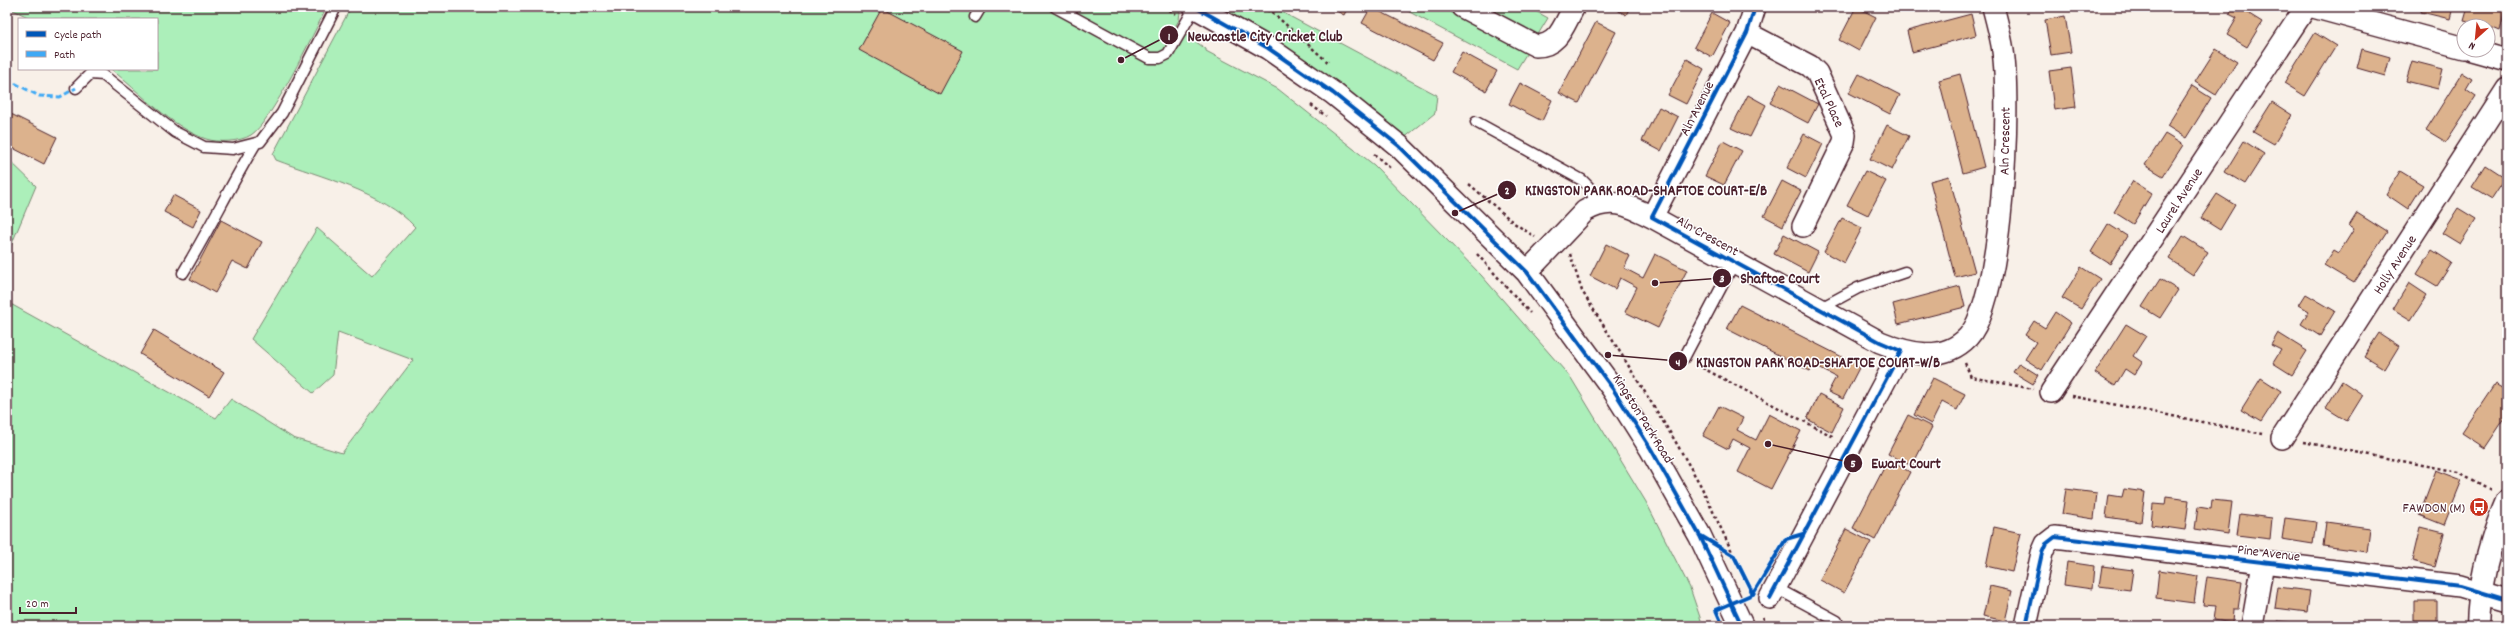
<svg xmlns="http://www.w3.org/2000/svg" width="2514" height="633" viewBox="0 0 2514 633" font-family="Dekko,sans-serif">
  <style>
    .green { fill: #acefba; stroke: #7b8772 }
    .building { fill: #dcb28d; stroke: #4a1f2b }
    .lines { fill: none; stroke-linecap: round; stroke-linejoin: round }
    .service-casing { stroke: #4a1f2b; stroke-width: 13 }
    .minor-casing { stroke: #4a1f2b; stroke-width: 24 }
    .tertiary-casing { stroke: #4a1f2b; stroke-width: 25 }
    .path { stroke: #4a1f2b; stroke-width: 2.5; stroke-dasharray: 3 3; stroke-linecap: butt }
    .service { stroke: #fff; stroke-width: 10 }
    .minor { stroke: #fff; stroke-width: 21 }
    .tertiary { stroke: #fff; stroke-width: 22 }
    .quiet { stroke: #3fa9f5; stroke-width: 3; stroke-dasharray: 6 3; stroke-linecap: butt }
    .cycleway-casing { stroke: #fff; stroke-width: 6 }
    .cycleway { stroke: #0057b8; stroke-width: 4 }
    .labels { text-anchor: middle; stroke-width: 3; stroke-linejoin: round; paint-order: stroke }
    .street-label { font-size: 14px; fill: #4a1f2b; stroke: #fff }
    .poi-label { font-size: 14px; fill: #4a1f2b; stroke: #fff; text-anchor: end }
    .leader { fill: none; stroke: #4a1f2b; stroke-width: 1.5 }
    .callout-dot { fill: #4a1f2b; stroke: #fff; stroke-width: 1.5 }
    .mark-label { font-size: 12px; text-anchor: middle; font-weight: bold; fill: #fff }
    .callout-label { font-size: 15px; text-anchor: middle; font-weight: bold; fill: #4a1f2b; stroke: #fff; stroke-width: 3; stroke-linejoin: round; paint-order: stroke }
  </style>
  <rect width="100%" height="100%" fill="#f8f0e8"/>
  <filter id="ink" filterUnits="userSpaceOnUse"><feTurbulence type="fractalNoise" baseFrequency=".025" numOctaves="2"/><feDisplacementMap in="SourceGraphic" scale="8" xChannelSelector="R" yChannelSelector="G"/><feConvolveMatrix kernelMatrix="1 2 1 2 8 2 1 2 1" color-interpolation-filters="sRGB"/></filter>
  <g filter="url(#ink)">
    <path class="green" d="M7,7H327C314,32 271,123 251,135C240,142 218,143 206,139C173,128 138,91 111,69H157V19H32Z
      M351,7H1172L1180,12L1179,20L1175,27L1206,49V51L1278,89L1374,165L1481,275L1571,378L1646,502L1690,588L1703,626H7V302L216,418L231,399L293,438L342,453L413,360L338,332L333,375L313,393L251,339L317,228L372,276L415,227C382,191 320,177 276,160L273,154Z
      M1218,7H1261L1273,13L1278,10L1437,95L1435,113L1403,139L1263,33Z
      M1400,7H1528L1548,18L1517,69Z
      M7,158L36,186L7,255Z"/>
    <path class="building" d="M1329,7H1348L1344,15Z
      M1371,7L1443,43L1433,60L1362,23Z
      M1612,7H1630L1626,15Z
      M1856,7L1876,17L1859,51L1839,40Z
      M2234,7H2238L2262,22L2247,47L2227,35L2237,18L2229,14Z
      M2422,7H2453L2450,19L2421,12Z
      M2468,7H2493L2505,10L2500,31L2488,26L2464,21Z
      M882,8L963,51L940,94L859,50Z
      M1712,13L1730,23L1712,57L1694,47Z
      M1971,14L1976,35L1912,52L1907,31Z
      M2065,16L2071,52L2051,55L2045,20Z
      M1596,22L1616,32L1579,103L1559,93Z
      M2315,33L2336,46L2305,96L2284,83Z
      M2216,49L2237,62L2216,95L2195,82Z
      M2362,49L2390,57L2385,76L2357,68Z
      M1462,52L1497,71L1486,91L1451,72Z
      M1687,59L1704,69L1686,104L1668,95Z
      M2412,61L2443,69L2438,89L2406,81Z
      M2071,68L2076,107L2054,110L2049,71Z
      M2462,73L2472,79L2466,89L2476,96L2446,142L2426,130Z
      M1859,74L1900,95L1890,114L1849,93Z
      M1960,74L1984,167L1963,173L1939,80Z
      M1520,83L1552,100L1542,121L1509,104Z
      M1780,84L1818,104L1808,123L1770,103Z
      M2192,86L2211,98L2186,138L2167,126Z
      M1748,95L1766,105L1750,137L1731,128Z
      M2272,102L2292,115L2274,144L2253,132Z
      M1659,107L1678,117L1661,151L1642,141Z
      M7,112L57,137L44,164L7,145Z
      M1887,125L1909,136L1892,170L1870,159Z
      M1804,134L1823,144L1806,178L1787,168Z
      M2165,134L2183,145L2163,176L2145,165Z
      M1723,141L1742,151L1724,185L1705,176Z
      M2244,141L2264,154L2245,184L2225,172Z
      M2486,165L2506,178L2492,199L2472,187Z
      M1865,171L1886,181L1868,215L1847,205Z
      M2400,171L2423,185L2408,209L2386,194Z
      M1949,176L1975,272L1955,277L1930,181Z
      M1782,181L1801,191L1783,226L1764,216Z
      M2133,181L2152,193L2133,224L2114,212Z
      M2217,194L2235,205L2220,230L2201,218Z
      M173,195L201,210L193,227L164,212Z
      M2458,208L2476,219L2460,244L2442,233Z
      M2357,213L2387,232L2354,283L2324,265L2334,250L2339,253L2354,229L2349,226Z
      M1842,218L1862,228L1844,263L1824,252Z
      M221,220L262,242L248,269L232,261L215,293L190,279Z
      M2108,224L2127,236L2110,264L2091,252Z
      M1784,234L1818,252L1808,272L1774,254Z
      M2183,236L2208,252L2193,275L2169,259Z
      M1606,244L1630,256L1624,268L1643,278L1655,254L1687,270L1658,328L1625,312L1637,287L1620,278L1615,289L1590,276Z
      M2432,250L2452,263L2437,286L2417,274Z
      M2081,267L2100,279L2081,309L2062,298Z
      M2160,279L2178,290L2160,318L2142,307Z
      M2409,283L2427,295L2411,320L2393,309Z
      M1960,286L1965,307L1898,324L1893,304Z
      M2306,294L2335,311L2320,336L2301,324L2309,311L2299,305Z
      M1740,305L1860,366L1843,399L1828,392L1836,377L1813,365L1810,371L1727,329Z
      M2055,312L2071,323L2042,370L2025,359L2036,342L2025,335L2034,321L2045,328Z
      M2126,324L2146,336L2133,356L2142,362L2134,375L2125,369L2115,386L2095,373Z
      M154,330L224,372L209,396L140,354Z
      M2278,333L2307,351L2292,375L2273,363L2281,350L2271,345Z
      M2379,333L2399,346L2385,369L2364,356Z
      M2019,363L2038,375L2033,384L2013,372Z
      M1933,378L1965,394L1957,410L1942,402L1931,424L1914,415Z
      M2261,378L2281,391L2261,422L2241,410Z
      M2342,381L2363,395L2347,421L2326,408Z
      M2495,384L2507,391V415L2485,448L2462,433Z
      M1819,394L1844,407L1832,432L1807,419Z
      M1719,406L1743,418L1737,430L1756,440L1769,414L1801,431L1771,489L1738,472L1750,448L1733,439L1728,449L1703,436Z
      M1908,415L1932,427L1912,466L1888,454Z
      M1888,460L1910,472L1875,540L1853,528Z
      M2436,470L2462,480L2444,525L2419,515Z
      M2066,489L2097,493L2094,519L2062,514Z
      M2124,489L2145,492L2141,522L2106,517L2109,495L2122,497Z
      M2166,497L2189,500L2185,530L2151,525L2153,504L2165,505Z
      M2212,500L2232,502L2228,534L2195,529L2198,507L2211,509Z
      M2240,514L2272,518L2270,539L2237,535Z
      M2285,518L2316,522L2313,544L2282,539Z
      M2326,522L2370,528L2367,552L2323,546Z
      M1994,527L2021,533L2012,572L1986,566Z
      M2420,527L2444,533L2435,567L2412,561Z
      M1846,529L1871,542L1844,593L1820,580Z
      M2067,562L2094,566L2092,589L2064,585Z
      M2102,566L2133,570L2130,590L2099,586Z
      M2159,570L2198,576L2194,603L2156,598Z
      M2207,577L2242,582L2238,609H2233L2232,623L2214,620L2216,606L2203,605Z
      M1990,586L2012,591L2005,621L1983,616Z
      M2278,587L2310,591L2307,612L2275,608Z
      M2414,601H2437V626H2414Z
      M2278,621L2301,624V626H2277Z"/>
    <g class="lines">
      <g class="service-casing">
        <path id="service" d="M1055,7L1149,58H1160L1168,54L1195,7
          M975,17L981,7
          M76,88L90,74L103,75L175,132L204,147L233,149L260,142L282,113L336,7
          M1476,122L1582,180L1588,186L1597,204
          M183,273C209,230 230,186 256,143
          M1821,308L1858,288L1905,272
          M1684,358L1734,263
          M1776,588L1837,621"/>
      </g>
      <g class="minor-casing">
        <path id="minor" d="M1462,7L1536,46C1559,46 1564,24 1574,7
          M2313,7L2464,48
          M1747,33L1810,66L1817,73L1845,135L1844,142L1803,226
          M2471,50L2507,60
          M1652,217L1747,33L1755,7
          M1527,272L1585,211C1610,196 1628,205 1652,217L1880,342C1909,354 1943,363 1968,337C2003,299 2011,105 2003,51C2001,37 1997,22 1993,7
          M2051,392L2306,7
          M2282,438L2507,89
          M1770,598L1901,351
          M2026,626L2042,553L2046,544L2055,537L2460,586L2507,600
          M2252,626L2263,563"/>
      </g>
      <g class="tertiary-casing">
        <path id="tertiary" d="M1195,7L1268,48L1333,93L1399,146L1527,272L1613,389L1651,449L1700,536L1742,626
          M2478,626C2479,582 2490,541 2507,501"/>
      </g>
      <path class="path" d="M1164,7L1176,14
        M1261,7L1273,13L1330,64
        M1311,105L1326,116
        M1374,154L1390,168
        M1469,184L1514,223L1535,237
        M1477,254L1530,313
        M1570,254L1582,291L1674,439L1701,486L1734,556
        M1965,363L1971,377L2033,389
        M1697,365L1834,437
        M2072,396L2263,434
        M2303,442L2459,472L2491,490
        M1763,617L1767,626"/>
      <use href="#service" class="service"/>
      <use href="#minor" class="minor"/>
      <use href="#tertiary" class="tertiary"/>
      <path class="quiet" d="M7,79L39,96L60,97L76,88"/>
      <g class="cycleway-casing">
        <path id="cycleway" d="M1195,7L1268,48L1333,93L1399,146L1527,272L1613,389L1651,449L1700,536L1742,626
          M1755,7L1747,33L1652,217L1880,342L1901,351L1770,598
          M1701,536L1734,556L1753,594
          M1723,626L1716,610L1753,594L1786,539L1803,534
          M2026,626L2042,553L2046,544L2055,537L2460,586L2507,600"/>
      </g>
      <use href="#cycleway" class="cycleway"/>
    </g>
  </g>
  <defs>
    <g id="bus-disc" transform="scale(1)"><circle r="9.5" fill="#c8321e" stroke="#fff"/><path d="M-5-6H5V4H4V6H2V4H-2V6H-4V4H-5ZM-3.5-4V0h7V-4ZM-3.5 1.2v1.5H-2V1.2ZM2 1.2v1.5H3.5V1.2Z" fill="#fff"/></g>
  </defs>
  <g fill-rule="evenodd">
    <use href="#bus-disc" x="2479" y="507"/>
  </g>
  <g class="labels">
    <g class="street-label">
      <text transform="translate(1830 102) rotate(65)" y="5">Etal Place</text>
      <text transform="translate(1696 108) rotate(-63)" y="5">Aln Avenue</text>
      <text transform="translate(2004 141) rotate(-89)" y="5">Aln Crescent</text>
      <text transform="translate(2178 200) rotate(-57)" y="5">Laurel Avenue</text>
      <text transform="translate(1708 235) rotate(29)" y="5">Aln Crescent</text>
      <text transform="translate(2394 264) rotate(-57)" y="5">Holly Avenue</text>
      <text transform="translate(1644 418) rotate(58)" y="5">Kingston Park Road</text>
      <text transform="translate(2269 552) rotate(7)" y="5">Pine Avenue</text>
    </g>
    <g class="poi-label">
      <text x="2465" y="512">FAWDON (M)</text>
    </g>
  </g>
  <path class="leader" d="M1121 60L1169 35M1455 213L1507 190M1655 283L1722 278M1608 355L1678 361M1768 444L1853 463"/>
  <g class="callout-dot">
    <circle cx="1121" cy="60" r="4"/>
    <circle cx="1455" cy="213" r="4"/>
    <circle cx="1655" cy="283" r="4"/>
    <circle cx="1608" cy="355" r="4"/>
    <circle cx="1768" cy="444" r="4"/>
    <circle cx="1169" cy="35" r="10"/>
    <circle cx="1507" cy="190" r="10"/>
    <circle cx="1722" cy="278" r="10"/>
    <circle cx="1678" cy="361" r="10"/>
    <circle cx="1853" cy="463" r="10"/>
  </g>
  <g class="mark-label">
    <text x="1169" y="40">1</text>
    <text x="1507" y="194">2</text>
    <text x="1722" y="282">3</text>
    <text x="1678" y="366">4</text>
    <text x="1853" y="467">5</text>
  </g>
  <g class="callout-label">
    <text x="1265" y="41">Newcastle City Cricket Club</text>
    <text x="1646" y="195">KINGSTON PARK ROAD-SHAFTOE COURT-E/B</text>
    <text x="1780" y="283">Shaftoe Court</text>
    <text x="1818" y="367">KINGSTON PARK ROAD-SHAFTOE COURT-W/B</text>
    <text x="1906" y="468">Ewart Court</text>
  </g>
  <rect width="2514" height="633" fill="none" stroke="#fff" stroke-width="24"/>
  <rect x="12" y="12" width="2490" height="609" fill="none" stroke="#4a1f2b" stroke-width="1.5" filter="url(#ink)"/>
  <rect x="18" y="18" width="140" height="52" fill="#ffffff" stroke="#b7a5aa"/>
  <rect x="26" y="31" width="20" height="6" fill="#0057b8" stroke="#b7a5aa"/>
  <text x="54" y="38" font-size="12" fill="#4a1f2b">Cycle path</text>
  <rect x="26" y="51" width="20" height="6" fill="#3fa9f5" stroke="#b7a5aa"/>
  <text x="54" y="58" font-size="12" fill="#4a1f2b">Path</text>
  <g transform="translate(2476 38) rotate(207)"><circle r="19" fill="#ffffff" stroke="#b7a5aa"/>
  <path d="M0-3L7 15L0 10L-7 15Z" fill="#c8321e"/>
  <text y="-6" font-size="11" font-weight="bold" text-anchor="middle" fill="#4a1f2b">N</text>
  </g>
  <path d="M20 607v6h56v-6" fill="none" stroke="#4a1f2b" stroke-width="2"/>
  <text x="26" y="607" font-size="12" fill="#4a1f2b" stroke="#ffffff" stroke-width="3" paint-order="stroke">20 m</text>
</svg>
